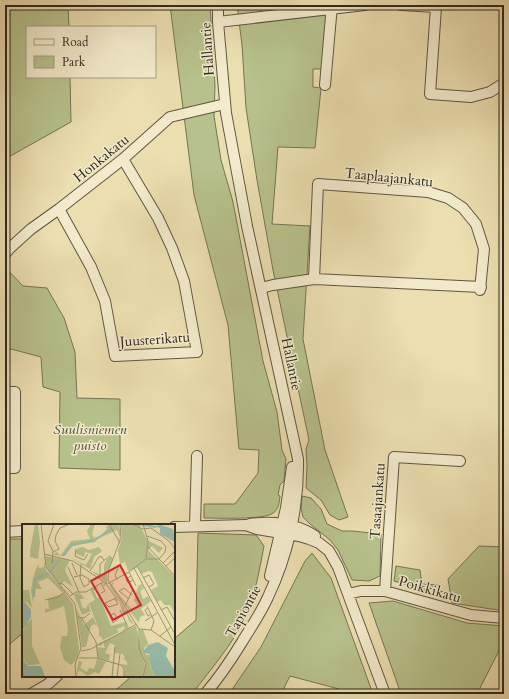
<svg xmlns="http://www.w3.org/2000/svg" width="509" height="699" viewBox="0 0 509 699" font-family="Cardo,serif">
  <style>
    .green { fill: #b7c18b; stroke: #747555 }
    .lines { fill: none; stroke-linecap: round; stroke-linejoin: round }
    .minor-casing { stroke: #5f5643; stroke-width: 12 }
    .minor { stroke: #f2eacb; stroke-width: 10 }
    .labels { text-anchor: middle; stroke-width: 3; stroke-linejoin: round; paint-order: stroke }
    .street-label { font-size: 14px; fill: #30291f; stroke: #f2eacb }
    .park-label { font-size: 14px; font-style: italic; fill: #524f3a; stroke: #f2eacb }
    .inset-river { fill: none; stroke: #98bcaa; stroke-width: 2 }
    .inset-road { fill: none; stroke: #a09675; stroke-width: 1 }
    .view { fill: #d62828; fill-opacity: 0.15; stroke: #d62828; stroke-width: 2 }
    .inset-edge { fill: none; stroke: #30291f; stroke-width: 2 }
  </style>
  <rect width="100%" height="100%" fill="#ebdeaf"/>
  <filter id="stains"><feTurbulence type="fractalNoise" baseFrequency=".005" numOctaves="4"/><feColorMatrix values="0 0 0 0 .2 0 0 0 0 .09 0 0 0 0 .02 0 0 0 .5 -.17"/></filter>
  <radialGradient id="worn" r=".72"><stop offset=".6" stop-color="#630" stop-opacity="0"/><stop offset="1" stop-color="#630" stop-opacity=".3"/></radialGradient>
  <path class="green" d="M5,5H68L69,27H27V77H70L71,122L5,159Z
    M170,5H210L215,86L214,116L221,160L233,202L263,361L277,412L282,450L286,459L284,481L280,485L278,495L280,496C279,503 279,509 273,513C265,520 217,518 204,518V504H235L258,473L259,450L239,449L228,325L194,195Z
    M237,5H261V20L327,13L322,69H313V87L321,88L315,148L278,147L272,224L310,226L303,339L325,450L348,517L339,520L330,515L321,500L306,488L307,466L306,449L309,440L273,270L257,180L246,108L242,45Z
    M5,267L23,286L47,288L64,318L75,352L77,398L120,399V470L59,468L60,392L43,387L41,357L11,349H5Z
    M302,496L311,498L321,509L327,524L342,531H352L381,534L380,576L369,581L352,580L338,550L330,540L310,524L303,517L301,508Z
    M198,533L256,535L264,546C260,567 256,589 249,609C238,638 211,669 192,694H111L132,676H174V639L196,620Z
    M5,539H23V633L5,648Z
    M479,546L504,547V611L452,603L448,579Z
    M312,553L331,578L373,694H341L339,689L290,676L281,694H229L261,647L305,561Z
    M396,566L420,570L422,584L441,585L427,591L412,586L394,581Z
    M393,601L467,623L504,626V641L477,694H401L369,603Z"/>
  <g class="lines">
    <g class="minor-casing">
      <path id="minor" d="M401,5L436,7V5
        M436,7L430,94L471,97L490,92L504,83
        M218,22L365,5
        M325,85L332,5
        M59,209L91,267L105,301L115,356L197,352L184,281L172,248L158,218L123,159
        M5,254L10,248L31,229L59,209L123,159L170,117L225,104
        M314,279L318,184L428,192L448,198L463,208L476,224L484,249L480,290
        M261,288L273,285L314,279L481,287
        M5,392H15V468H5
        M250,524C272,521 296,523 315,536
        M195,526L197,456
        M174,527L246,525L257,529L299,536L309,539L319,543L329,551L338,567L385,694
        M5,532L23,531
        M270,576L286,508L292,467
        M385,591L394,457L460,461
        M348,594L361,591H385L471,615L504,618
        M31,694L48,684L57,676
        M205,694C219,678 231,660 242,642C251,627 261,613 268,597C288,555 299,506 298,459L247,226L226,113L218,22V5"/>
    </g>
    <use href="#minor" class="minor"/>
  </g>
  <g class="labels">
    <g class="street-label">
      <text transform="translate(207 49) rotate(-94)" y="5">Hallantie</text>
      <text transform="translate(101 158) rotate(-39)" y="5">Honkakatu</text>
      <text transform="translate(389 177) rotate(6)" y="5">Taaplaajankatu</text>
      <text transform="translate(155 339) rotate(-4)" y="5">Juusterikatu</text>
      <text transform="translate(292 364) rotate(78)" y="5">Hallantie</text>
      <text transform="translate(377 501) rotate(-86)" y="5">Tasaajankatu</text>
      <text transform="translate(430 589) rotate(16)" y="5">Poikkikatu</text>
      <text transform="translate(243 611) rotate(-61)" y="5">Tapiontie</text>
    </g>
    <g class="park-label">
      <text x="90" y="434">Suulisniemen<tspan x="90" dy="16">puisto</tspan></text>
    </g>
  </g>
  <g transform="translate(22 524)">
    <rect width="153" height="153" fill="#ebdeaf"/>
    <path d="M13,0H16L18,19L16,35L8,33V27ZM69,0H73L70,10L72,14L80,11L85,5L84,2L96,0L98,6V15L96,16L98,13L95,6L73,16L74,18L49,22L43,32L32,31L34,28L39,31L49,17L68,15L65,7ZM99,0H117L125,16L141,24L137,29L130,22L126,26L153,53V90L148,81H142L139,76L135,78L129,66L136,62L130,48L126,47L120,50L116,43L106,47L103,38L98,40L96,26L100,15ZM61,23L67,26L77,23L80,27L72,33L68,45L49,34L64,41L70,30L63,28L62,33L53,29L56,24ZM87,31L91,34L85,49V59L69,47L82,52V41ZM23,32L48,36L43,46L51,63L42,57L39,61L25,45ZM22,37L24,46L42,66L41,69L26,54L16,58L20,65H12L11,79L9,67L11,54L16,40L17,44L22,43ZM92,58L90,62L111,87L116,83L112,76L116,62L120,60L122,65L119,66V69L121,75L126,72L129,77L119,85L123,91L118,93L117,99L89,64L88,61ZM82,59L86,61L99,78L112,101L107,97L104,88L101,90L97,77H95L84,61L81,62ZM76,62L72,67L75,74L78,73L89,102L104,98L107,104L100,107L103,104L102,102L95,105L96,108L99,107L81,116L79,112L77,113V106L67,79L73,76L68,65ZM0,66H7L10,84L4,77L0,80ZM43,69L51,80L57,124L55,135L49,141L42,136L38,123L40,112H45L46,105L42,82L23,89V85H27L26,75ZM58,69L62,75H58L60,83L64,85L66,79L69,87L60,91L52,70ZM54,83L62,101L71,93L69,89L75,102L72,100L69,102L64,123H60ZM10,95V122L18,140L6,141L0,133V110L4,100ZM114,102L123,142L120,153H102L103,145L99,140L105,141V138L101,134L103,133L101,130L92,129L93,121L88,119L83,129L88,131L87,137L76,134L75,123L83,124L81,118L79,122L75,120ZM121,105L126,120L122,124L124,131H130L127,137L132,153H121L124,140L118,121V106ZM75,135L84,138L77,150L73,148L66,152L57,146L54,153L57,136L60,139L58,144L65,148L67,144L72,145Z" fill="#b7c18b"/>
    <path d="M136,0L151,5L153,18L138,10V4L134,3ZM3,78L9,86V93L0,107V80ZM136,118L146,124L144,132L153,147V153L132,152L127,136L129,131L121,128L126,121ZM0,134L6,142H19L23,153H0Z" fill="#98bcaa"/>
    <path class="inset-river" d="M116,0L134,3M73,16L89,5M41,32L50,21L72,16M28,48L37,36M12,73L13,55L27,49"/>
    <path class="inset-road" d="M19,0L24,43L53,80L59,124L53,140M87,0L98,19M98,0L99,14L87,45L86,56L117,105V124L124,140L121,153M111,0L120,5L129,4L147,17L153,25M121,0L126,17L124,34M126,23L153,52M54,25L53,32L62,36L66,30M31,28L37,25L33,17L34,11L38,4L48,0M22,30L51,37L85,60L107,48L124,35H137L143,28L144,23L139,17L125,12M31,36L30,39L31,27L26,17L32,0M50,39L55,51M141,39L153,27M59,40L58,54L62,63L67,60M115,42L153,110M144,42L153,34M46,43L57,68M112,44L153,121M68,47L76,34L79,32L82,36M107,48L114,62M78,51V40L85,34M109,52L104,55L106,59L111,56M52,53L60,51L67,55V60M121,54L127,51L132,60L127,63M95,56L93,51L97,42M36,59L41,60L51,70M79,69L83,67L79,59M48,72L54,68H64L81,58M107,75L97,67L102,64L110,71M23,76L36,73L44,67M83,79L87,83L96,80L93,75M83,79L94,74M103,82L111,65M125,82L132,97L129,106M126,84L123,86L126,92L129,90M98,86L105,101M139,86L145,83L153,97M55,93L62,94L68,89M59,93L74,118L76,134M95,94L92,89L88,92L91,99L106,86M123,97L135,89M117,105L129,106L153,123M138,112L149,103M59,127L69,125L115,100M57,134H74L99,141L102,145V153M53,140L54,153M90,153L93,123M95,153L98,130"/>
    <path class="view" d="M98,41L119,81L91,96L69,57Z"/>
    <rect width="153" height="153" class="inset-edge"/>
  </g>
  <rect width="509" height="699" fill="none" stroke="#ebdeaf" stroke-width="20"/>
  <rect x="6" y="6" width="497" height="687" fill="none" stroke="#30291f" stroke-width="2"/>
  <rect x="10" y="10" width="489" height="679" fill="none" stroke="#30291f"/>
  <rect x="26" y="26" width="130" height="52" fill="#f2eacb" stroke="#a49d86"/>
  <rect x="34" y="39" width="20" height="6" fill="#f2eacb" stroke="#a49d86"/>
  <text x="62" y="46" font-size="12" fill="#30291f">Road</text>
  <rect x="34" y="56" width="20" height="12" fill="#b7c18b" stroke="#a49d86"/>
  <text x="62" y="66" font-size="12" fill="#30291f">Park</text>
  <rect width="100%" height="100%" filter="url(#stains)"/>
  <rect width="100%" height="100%" fill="url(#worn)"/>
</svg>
